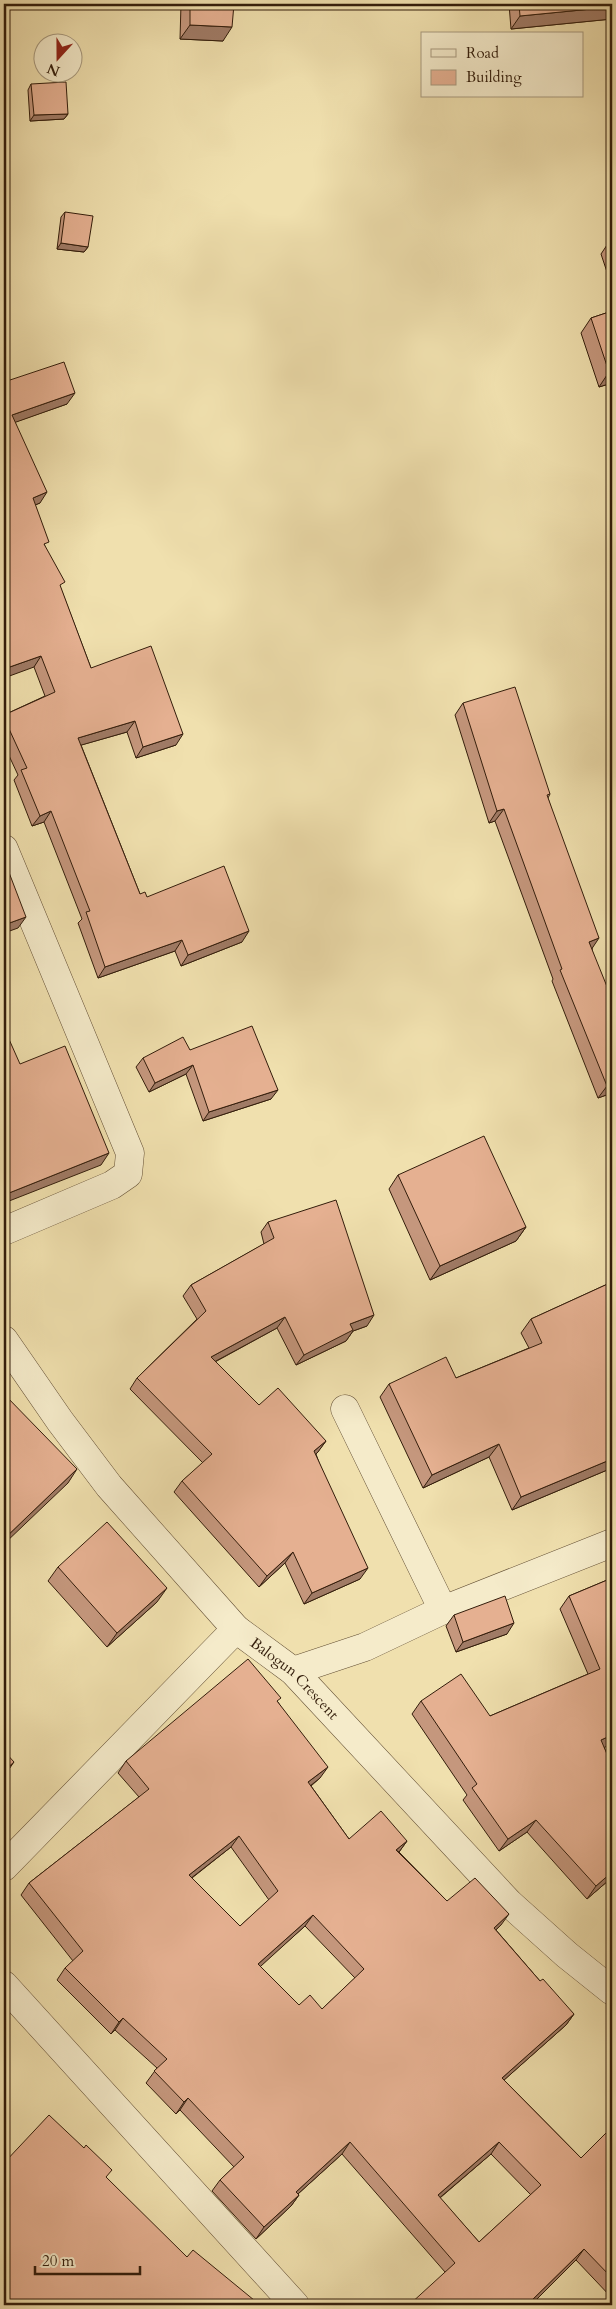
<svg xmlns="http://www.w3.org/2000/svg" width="616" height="2309" viewBox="0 0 616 2309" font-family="Cardo,serif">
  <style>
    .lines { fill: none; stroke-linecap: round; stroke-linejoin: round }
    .street-casing { stroke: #624e34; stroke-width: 29 }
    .street { stroke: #f5ebca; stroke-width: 28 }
    .wall { fill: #c5977d; stroke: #331d0b; fill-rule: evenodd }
    .shaded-wall { fill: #a07b66; stroke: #331d0b }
    .building { fill: #e5b091; stroke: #331d0b; fill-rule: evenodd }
    .labels { text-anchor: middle; stroke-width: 5; stroke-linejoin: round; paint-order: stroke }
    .street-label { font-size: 15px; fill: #331d0b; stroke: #f5ebca }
  </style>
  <rect width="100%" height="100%" fill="#f0e0ae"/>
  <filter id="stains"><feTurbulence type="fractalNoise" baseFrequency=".004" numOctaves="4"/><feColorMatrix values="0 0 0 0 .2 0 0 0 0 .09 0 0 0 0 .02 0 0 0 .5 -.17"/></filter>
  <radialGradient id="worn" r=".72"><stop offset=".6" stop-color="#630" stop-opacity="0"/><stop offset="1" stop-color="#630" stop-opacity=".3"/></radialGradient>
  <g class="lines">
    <g class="street-casing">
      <g id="street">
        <path d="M4,849L130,1153L128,1174L112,1185L4,1231"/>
        <path id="s1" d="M4,1340L60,1421L109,1486L236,1629L293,1671L509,1903L567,1955L612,1991"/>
        <path d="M345,1409L443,1610"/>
        <path d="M293,1671L365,1647L443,1610L612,1543"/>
        <path d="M4,1867L236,1629"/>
        <path d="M4,1985L295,2305"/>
      </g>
    </g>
    <use href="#street" class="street"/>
  </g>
  <path class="wall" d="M181,4H234L223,41L180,39Z
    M509,4H612V19L511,29Z
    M31,84L68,114L64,119L30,121L28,90Z
    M65,212L88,247L84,252L57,249L61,217Z
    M612,238V287L601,254L611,239Z
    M612,311V383L599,387L581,333L591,318Z
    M7,381L67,404L15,422L40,503L35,505L45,547L91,668L176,745L136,758L127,732L81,745L140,894L242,942L181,966L175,951L98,978L78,923L82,919L44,822L32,826L14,780L18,775L4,745V715L45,696L34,667Z
    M463,703L550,794L548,798L592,948L612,1093L598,1098L552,981L553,979L495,821L489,823L455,715Z
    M190,1050L271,1099L203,1121L186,1074L149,1092L136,1067L143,1058Z
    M398,1175L526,1227L516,1241L430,1280L389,1189Z
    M268,1222L367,1326L353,1331L346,1341L296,1365L277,1328L215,1362L259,1405L326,1441L316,1454L360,1579L304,1604L285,1563L259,1587L174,1492L182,1481L203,1463L130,1389L137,1378L197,1319L183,1296L191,1285L264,1244L261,1232Z
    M612,1282V1468L512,1510L489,1457L423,1488L380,1397L389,1384L456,1378L529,1348L521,1333L531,1319Z
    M58,1567L157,1602L107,1647L48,1581Z
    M612,1578V1744L604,1747L612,1766V1884L609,1880L587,1899L527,1832L499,1851L463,1800L467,1795L412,1714L421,1701L490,1716L588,1674L560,1609L569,1596Z
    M454,1615L507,1634L456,1652L446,1626Z
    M278,1702L320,1778L311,1786L349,1839L407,1841L399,1852L447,1901L501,1925L496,1930L540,1981L574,2014L566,2025L504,2080L581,2158L612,2127V2298L576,2260L445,2272L342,2154L298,2194L299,2195L291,2206L256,2239L212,2191L220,2180L234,2167L180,2110L176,2114L146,2083L157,2068L115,2030L111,2034L57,1980L65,1968L73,1961L21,1895L29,1883L139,1797L118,1773L126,1761ZM231,1847L269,1900L240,1926L192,1878ZM305,1926L355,1978L322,2009L299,2005L260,1966ZM491,2154L531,2195L479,2242L440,2198Z"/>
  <path class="shaded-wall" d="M612,7V19L511,29L520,16Z
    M190,25L232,27L223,41L180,39Z
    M68,114L64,119L30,121L34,115Z
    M61,243L88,247L84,252L57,249Z
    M612,371V383L599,387L609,372Z
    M75,393L67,404L5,426L12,415Z
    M47,492L40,503L25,509L33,498Z
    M41,656L34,667L4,678V669Z
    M135,721L127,732L71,748L78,738Z
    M183,734L176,745L136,758L143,747Z
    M504,809L495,821L489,823L497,811Z
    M51,811L44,822L32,826L40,816Z
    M26,917L18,928L4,933V925Z
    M249,931L242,942L181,966L188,955Z
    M599,938L591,950L589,942Z
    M182,940L175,951L98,978L105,967Z
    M193,1065L186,1074L149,1092L155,1083Z
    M612,1084V1093L598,1098L607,1086Z
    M278,1090L271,1099L203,1121L209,1112Z
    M109,1153L101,1165L4,1203V1195Z
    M526,1227L516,1241L430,1280L440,1266Z
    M374,1315L367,1326L353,1331L346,1341L296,1365L304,1355L350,1324Z
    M285,1317L277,1328L203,1368L211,1357Z
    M326,1441L318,1452L307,1462L314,1451Z
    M499,1444L489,1457L423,1488L432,1475Z
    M612,1459V1468L512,1510L521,1497Z
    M77,1469L68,1483L4,1544V1539Z
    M293,1552L285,1563L259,1587L267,1576Z
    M368,1568L360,1579L304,1604L312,1593Z
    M167,1588L157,1602L107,1647L117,1633Z
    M514,1623L507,1634L456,1652L463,1642Z
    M612,1735V1744L592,1753L601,1740Z
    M14,1762L7,1772L4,1775V1771Z
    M328,1767L320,1778L300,1794L308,1782Z
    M536,1820L527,1832L499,1851L508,1839Z
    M239,1836L231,1847L181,1886L189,1875Z
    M407,1841L399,1852L396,1850Z
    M612,1872V1875L609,1880L587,1899L596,1886Z
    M509,1914L501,1925L486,1939L494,1928Z
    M313,1915L305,1926L250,1976L258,1964Z
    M574,2014L566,2025L494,2089L502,2078Z
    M123,2018L115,2030L111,2034L119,2022Z
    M188,2098L180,2110L176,2114L184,2102Z
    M350,2142L342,2154L288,2203L296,2192Z
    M499,2142L491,2154L430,2206L438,2195Z
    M299,2195L291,2206L256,2239L264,2227Z
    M584,2249L576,2260L531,2305H527Z"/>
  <path class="building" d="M190,4H234L232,27L190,25Z
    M519,4H612V7L520,16Z
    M66,82L68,114L34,115L31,84Z
    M65,212L93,216L88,247L61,243Z
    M612,311V371L609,372L591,318Z
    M64,362L75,393L12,415L47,492L33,498L49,542L44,544L65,582L60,585L91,668L151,646L183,734L143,747L135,721L78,738L140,894L145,892L147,897L224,866L249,931L188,955L182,940L105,967L86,912L90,911L51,811L40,816L21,770L27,768L4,718V715L55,692L41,656L4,669V376L5,375L7,381Z
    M515,687L550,794L547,795L599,938L589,942L612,999V1084L607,1086L560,970L562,969L504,809L497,811L463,703Z
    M5,862L26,917L4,925V863Z
    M252,1026L278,1090L209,1112L193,1065L155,1083L143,1058L183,1037L190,1050Z
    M4,1028L20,1064L65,1046L109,1153L4,1195Z
    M484,1136L526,1227L440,1266L398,1175Z
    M336,1200L374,1315L350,1324L353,1330L304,1355L285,1317L211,1357L259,1405L278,1388L326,1441L314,1451L368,1568L312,1593L293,1552L267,1576L182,1481L212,1454L137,1378L206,1311L191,1285L274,1238L268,1222Z
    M612,1282V1459L521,1497L499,1444L432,1475L389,1384L446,1357L456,1378L542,1343L531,1319Z
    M4,1394L77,1469L4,1539Z
    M107,1522L167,1588L117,1633L58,1567Z
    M612,1578V1735L601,1740L612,1766V1872L596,1886L536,1820L508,1839L472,1788L477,1784L421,1701L461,1674L490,1716L600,1669L569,1596Z
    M505,1596L514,1623L463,1642L454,1615Z
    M248,1659L281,1698L277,1701L328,1767L308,1782L349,1839L381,1811L407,1841L396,1850L447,1901L475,1878L509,1914L494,1928L540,1981L543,1979L574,2014L502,2078L581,2158L612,2127V2278L584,2249L527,2305H409L455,2263L350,2142L296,2192L299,2195L264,2227L220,2180L244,2157L188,2098L184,2102L154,2071L167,2059L123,2018L119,2022L65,1968L83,1951L29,1883L149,1789L126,1761ZM239,1836L278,1891L240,1926L189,1875ZM313,1915L364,1969L322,2009L310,1995L299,2005L258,1964ZM499,2142L541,2185L479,2242L438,2195Z
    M4,1751L14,1762L4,1771Z
    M49,2115L84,2148L86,2145L112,2170L106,2177L187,2257L193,2250L260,2305H4V2163Z"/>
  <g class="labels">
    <g class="street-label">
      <text dy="5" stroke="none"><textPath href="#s1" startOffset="448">Balogun Crescent</textPath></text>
    </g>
  </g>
  <rect width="616" height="2309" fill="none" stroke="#f0e0ae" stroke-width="20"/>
  <rect x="5" y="5" width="606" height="2299" fill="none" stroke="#331d0b" stroke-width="2.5"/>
  <rect x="10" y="10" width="596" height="2289" fill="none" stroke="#331d0b"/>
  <rect x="421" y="32" width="162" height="65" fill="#f5ebca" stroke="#a7997e"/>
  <rect x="431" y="49" width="25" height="8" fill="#f5ebca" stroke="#a7997e"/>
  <text x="466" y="58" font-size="15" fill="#331d0b">Road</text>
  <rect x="431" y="70" width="25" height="15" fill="#e5b091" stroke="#a7997e"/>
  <text x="466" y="82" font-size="15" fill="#331d0b">Building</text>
  <g transform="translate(58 58) rotate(201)"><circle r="24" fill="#f5ebca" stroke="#a7997e"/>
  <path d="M0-4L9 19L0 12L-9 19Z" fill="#8f2418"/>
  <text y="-8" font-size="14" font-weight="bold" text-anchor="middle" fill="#331d0b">N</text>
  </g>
  <path d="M35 2266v8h105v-8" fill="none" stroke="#331d0b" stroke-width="2.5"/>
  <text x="42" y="2266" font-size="15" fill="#331d0b" stroke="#f5ebca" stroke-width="4" paint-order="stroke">20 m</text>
  <rect width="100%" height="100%" filter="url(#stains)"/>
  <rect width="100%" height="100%" fill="url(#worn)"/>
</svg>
